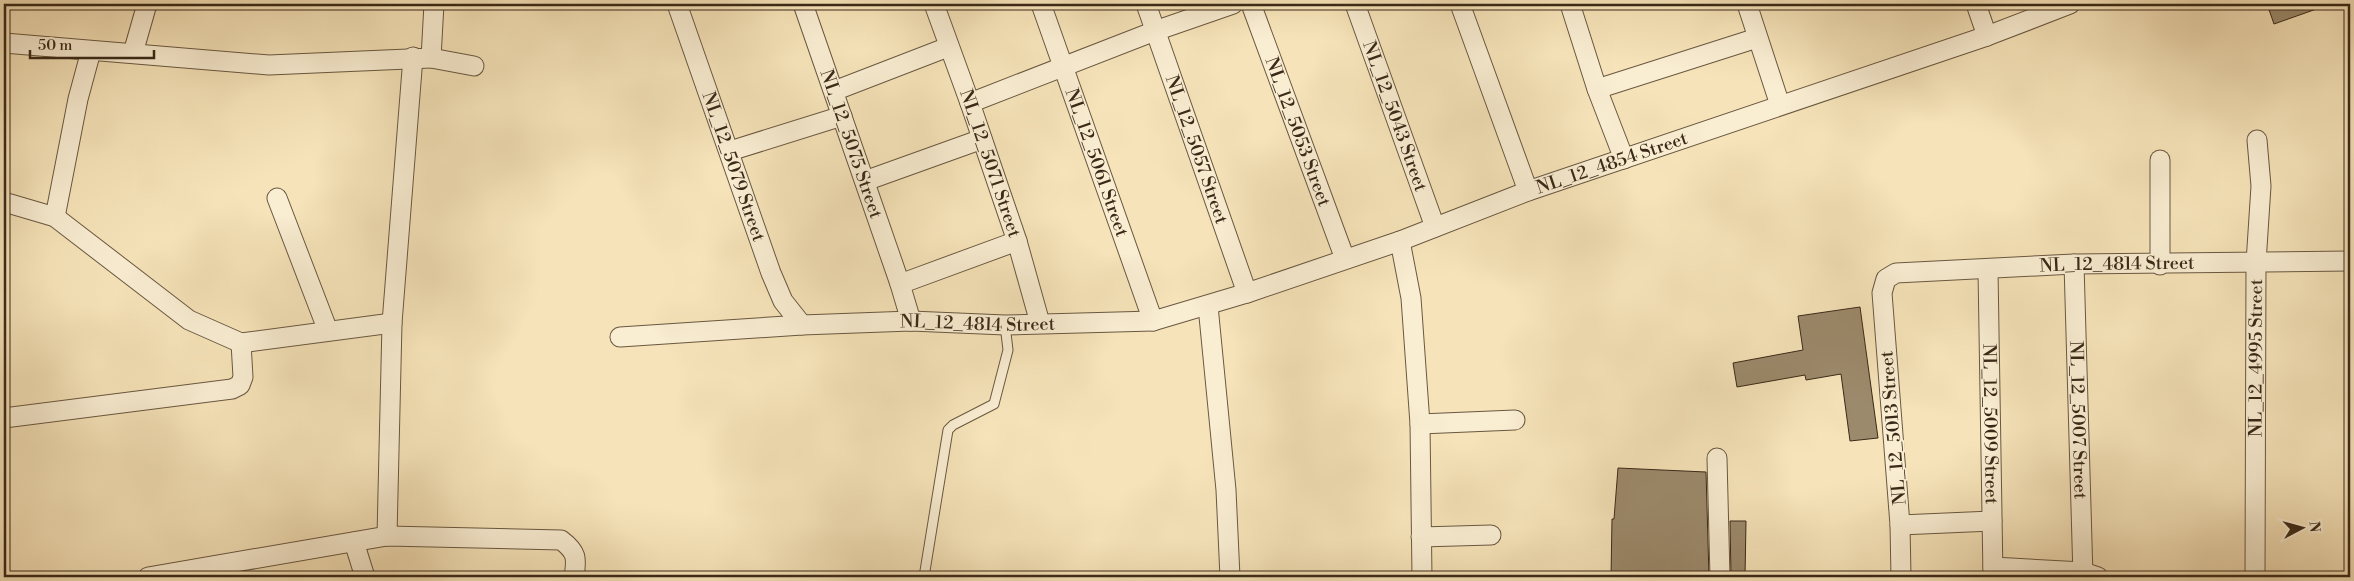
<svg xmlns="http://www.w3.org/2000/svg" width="2354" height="581" viewBox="0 0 2354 581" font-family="'Libre Bodoni',serif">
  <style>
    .building { fill: #9c8a6c; stroke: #3a2918 }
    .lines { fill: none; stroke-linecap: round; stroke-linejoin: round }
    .lane-casing { stroke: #695840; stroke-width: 11 }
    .street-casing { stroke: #695840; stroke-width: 21 }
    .lane { stroke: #f9edd2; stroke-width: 9 }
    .street { stroke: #f9edd2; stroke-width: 19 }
    .labels { text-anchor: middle; stroke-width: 4; stroke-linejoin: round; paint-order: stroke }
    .street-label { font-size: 18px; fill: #3a2918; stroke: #f9edd2 }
  </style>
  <rect width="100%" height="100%" fill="#f6e3b9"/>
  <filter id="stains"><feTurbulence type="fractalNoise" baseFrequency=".004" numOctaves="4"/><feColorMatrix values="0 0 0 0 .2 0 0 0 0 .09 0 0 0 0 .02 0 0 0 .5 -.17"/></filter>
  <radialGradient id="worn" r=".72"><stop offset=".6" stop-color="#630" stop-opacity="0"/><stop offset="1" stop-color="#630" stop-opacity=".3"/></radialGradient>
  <path class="building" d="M2267,4H2324L2325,6L2274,24Z
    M1860,307L1878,438L1850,441L1841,374L1806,380L1805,375L1737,387L1733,363L1803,350L1798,316Z
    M1618,468L1706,472L1709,577H1611L1612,519H1614Z
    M1730,521H1746L1745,577H1731Z"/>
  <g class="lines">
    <g class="lane-casing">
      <path id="lane" d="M924,577L948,430L953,425L994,404L1008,350L1005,325"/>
    </g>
    <g class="street-casing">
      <g id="street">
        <path id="s1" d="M677,4L771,273L783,301L802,325"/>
        <path id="s2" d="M803,4L900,284L911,321"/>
        <path id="s3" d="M934,4L970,103L1017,241L1040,323"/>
        <path id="s4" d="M1041,4L1153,321"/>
        <path id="s5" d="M1146,4L1247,293"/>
        <path id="s6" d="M1251,4L1345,259"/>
        <path id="s7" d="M1355,4L1435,227"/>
        <path d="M1460,4L1528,191"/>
        <path d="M1570,4L1597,89L1624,159"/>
        <path d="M1747,4L1780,105"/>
        <path d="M1976,4L1987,36"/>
        <path d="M4,43L269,65L431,58L434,4"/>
        <path d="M133,53L147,4"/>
        <path d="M431,58L474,66"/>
        <path d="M1597,89L1757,38"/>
        <path d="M834,91L948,47"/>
        <path d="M970,103L1155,31L1233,4"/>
        <path d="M730,151L842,116"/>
        <path d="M2160,160V265"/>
        <path d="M865,181L982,139"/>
        <path d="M277,198L328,331"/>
        <path d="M4,202L55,217L189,320L241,343L392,323"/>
        <path d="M55,217L78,99L91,51"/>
        <path d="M1400,241L1411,298L1420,424L1422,577"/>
        <path id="s8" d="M2074,264L2083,577"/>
        <path id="s9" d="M1988,270L1993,577"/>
        <path d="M900,284L1017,241"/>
        <path d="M1208,306L1226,490L1230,577"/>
        <path id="s10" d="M620,337L802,325L911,321L1005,325L1153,321L1247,293L1400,241L1528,191L1987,36L2070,4"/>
        <path d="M4,418L232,389L240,385L243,377L241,343"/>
        <path d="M1420,424L1515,420"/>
        <path d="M1717,458L1720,577"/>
        <path d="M1900,525L1992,521"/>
        <path d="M387,536L392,323L413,57"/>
        <path d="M1421,537L1491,535"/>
        <path d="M354,542L365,577"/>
        <path d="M1993,567L2083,572L2098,577"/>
        <path d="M148,577L387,536L561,540C577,552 577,558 574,577"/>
        <path id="s11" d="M1901,577L1900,525L1882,293L1886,279L1896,273L2074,264L2350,261"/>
        <path id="s12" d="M2255,577L2256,263L2261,186L2257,140"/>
      </g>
    </g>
    <use href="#lane" class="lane"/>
    <use href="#street" class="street"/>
  </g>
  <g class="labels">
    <g class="street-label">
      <text dy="6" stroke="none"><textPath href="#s7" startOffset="119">NL_12_5043 Street</textPath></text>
      <text dy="6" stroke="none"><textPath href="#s6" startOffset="136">NL_12_5053 Street</textPath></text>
      <text dy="6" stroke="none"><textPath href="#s2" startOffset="148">NL_12_5075 Street</textPath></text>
      <text dy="6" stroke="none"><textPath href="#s5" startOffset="154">NL_12_5057 Street</textPath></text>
      <text dy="6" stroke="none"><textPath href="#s3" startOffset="169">NL_12_5071 Street</textPath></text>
      <text dy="6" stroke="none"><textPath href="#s4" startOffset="168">NL_12_5061 Street</textPath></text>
      <text dy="6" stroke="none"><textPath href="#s10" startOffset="1019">NL_12_4854 Street</textPath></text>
      <text dy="6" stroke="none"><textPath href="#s1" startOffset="172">NL_12_5079 Street</textPath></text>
      <text dy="6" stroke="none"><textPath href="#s11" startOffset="532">NL_12_4814 Street</textPath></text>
      <text dy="6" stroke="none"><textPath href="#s10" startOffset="358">NL_12_4814 Street</textPath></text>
      <text dy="6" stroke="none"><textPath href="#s12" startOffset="219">NL_12_4995 Street</textPath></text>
      <text dy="6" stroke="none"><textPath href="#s8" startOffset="156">NL_12_5007 Street</textPath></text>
      <text dy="6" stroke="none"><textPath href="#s9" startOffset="154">NL_12_5009 Street</textPath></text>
      <text transform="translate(1893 428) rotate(-95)" y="6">NL_12_5013 Street</text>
    </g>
  </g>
  <rect width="2354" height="581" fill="none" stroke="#f6e3b9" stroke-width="20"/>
  <rect x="5" y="5" width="2344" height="571" fill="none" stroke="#3a2918" stroke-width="2.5"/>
  <rect x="10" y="10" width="2334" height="561" fill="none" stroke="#3a2918"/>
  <g transform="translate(2302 528) rotate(84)" stroke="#f9edd2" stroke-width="4" paint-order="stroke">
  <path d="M0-4L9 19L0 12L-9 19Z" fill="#3a2918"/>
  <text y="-8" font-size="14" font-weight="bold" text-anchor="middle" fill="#3a2918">N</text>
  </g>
  <path d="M30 50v8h124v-8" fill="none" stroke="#3a2918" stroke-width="2.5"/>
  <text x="38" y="50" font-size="15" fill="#3a2918" stroke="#f9edd2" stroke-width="4" paint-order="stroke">50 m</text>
  <rect width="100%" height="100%" filter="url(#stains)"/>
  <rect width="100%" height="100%" fill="url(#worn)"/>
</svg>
